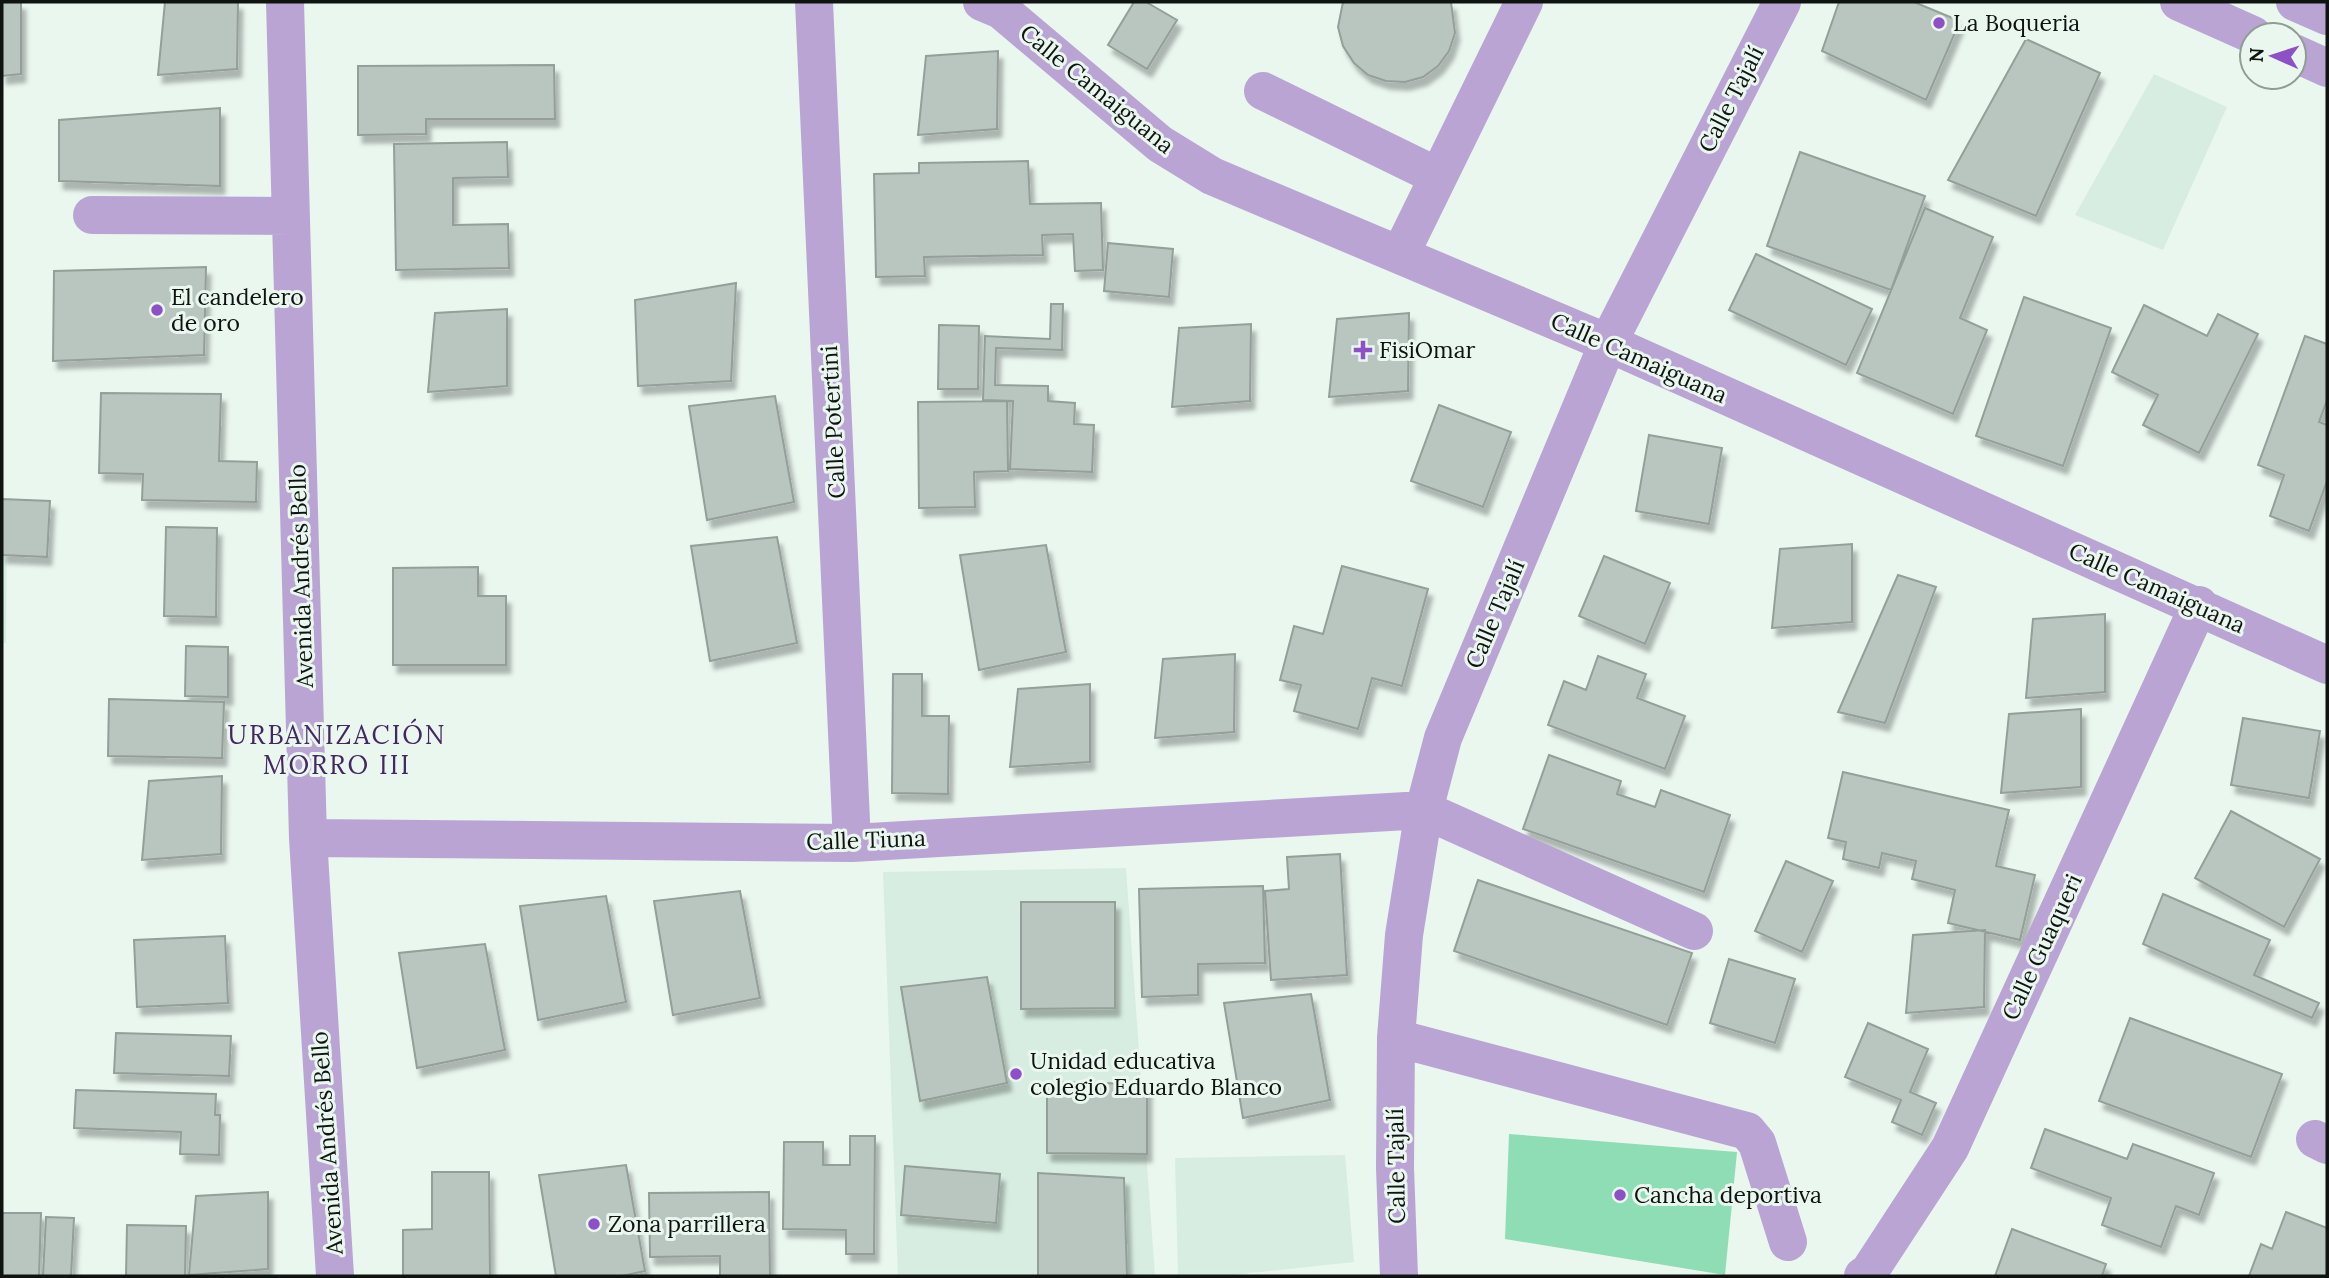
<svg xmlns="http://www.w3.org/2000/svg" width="2329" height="1278" viewBox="0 0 2329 1278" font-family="Lora,serif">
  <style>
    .built { fill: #d8ede1 }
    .green { fill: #8eddb4 }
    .building { fill: #b9c6bf; stroke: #939f98; stroke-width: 2; filter: url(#shadow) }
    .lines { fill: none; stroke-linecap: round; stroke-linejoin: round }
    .minor { stroke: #baa4d4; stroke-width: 38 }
    .poi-dot { fill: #8d50c6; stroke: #eaf7ef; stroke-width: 2.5 }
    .labels { text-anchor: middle; stroke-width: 6; stroke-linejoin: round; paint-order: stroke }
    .poi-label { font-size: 23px; fill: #0f1411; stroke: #eaf7ef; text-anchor: start }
    .street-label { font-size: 23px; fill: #0f1411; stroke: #eaf7ef }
    .quarter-label { font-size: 26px; letter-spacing: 2px; fill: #442760; stroke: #eaf7ef }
  </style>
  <defs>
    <filter id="shadow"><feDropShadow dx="4.5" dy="8" stdDeviation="2" flood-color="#0004"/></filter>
  </defs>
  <rect width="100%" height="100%" fill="#eaf7ef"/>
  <path class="built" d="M2154,74L2227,107L2163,250L2075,215Z
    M2,525H7L6,643H2Z
    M1126,868L1155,1276H898L883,872Z
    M1345,1155L1354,1262L1223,1276H1178L1175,1158Z"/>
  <path class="green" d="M1509,1134L1737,1152L1725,1275L1505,1239Z"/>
  <path class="building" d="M2,2H21V74L2,76Z
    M165,2H238L237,69L158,75Z
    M1134,2H1146L1177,20L1147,69L1108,45Z
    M1343,2H1451L1455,33L1449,51L1438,66L1423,77L1405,82L1386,81L1368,75L1354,63L1343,46L1338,27Z
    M1839,2H1914L1960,21L1926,100L1822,51Z
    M2026,39L2100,73L2036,216L1948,180Z
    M998,51L997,129L918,135L926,56Z
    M554,65L555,119H426V134L358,135V66Z
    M220,108V186L59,181V120Z
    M507,142L508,177L453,178V225L508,224L509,268L396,270L394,144Z
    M1800,152L1925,196L1891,290L1767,246Z
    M1028,161L1030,204L1101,203L1103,270L1075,271L1073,234L1042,235L1043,255L924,257L925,276L876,277L874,174L919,173V163Z
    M1925,208L1993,237L1960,318L1987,330L1953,414L1857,373Z
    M1108,243L1173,249L1169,297L1104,291Z
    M1756,254L1872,309L1846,365L1729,310Z
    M206,267L204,355L53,361L54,271Z
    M736,283L731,381L638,386L635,300Z
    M2024,297L2111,328L2063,466L1976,436Z
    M1051,304H1063L1062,350L996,348L995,385L1048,386V401L1075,403L1074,424L1094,425L1092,472L1010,469L1013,401L983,400L985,336L1050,339Z
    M2144,305L2207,336L2218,314L2258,334L2199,453L2143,425L2158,395L2112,372Z
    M507,309V386L428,392L435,313Z
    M1409,313L1408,391L1329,397L1337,319Z
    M1251,324L1250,401L1172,407L1179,328Z
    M939,325L979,326L978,389H938Z
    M2305,336L2327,344V400L2319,422L2327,425V481L2309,531L2270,516L2284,475L2258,465Z
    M101,393L221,394L219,461L257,462L256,502L142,500L143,474L99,473Z
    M775,396L794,502L707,520L689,406Z
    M1007,401L1008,471L974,472L975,507L919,508L918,402Z
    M1439,405L1511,432L1483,507L1411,481Z
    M1649,435L1722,448L1709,524L1636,511Z
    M2,499L50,501L47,557L2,555Z
    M166,527L217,528L216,617L164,616Z
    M777,537L797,643L710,661L691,546Z
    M1852,544V622L1772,628L1780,549Z
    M1046,545L1066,652L979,670L960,555Z
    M1604,556L1670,583L1645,644L1579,616Z
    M1342,566L1428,589L1402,686L1372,678L1358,729L1294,711L1301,685L1280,680L1294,626L1323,634Z
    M478,567V596H506V665H393V568Z
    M1898,575L1936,587L1885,723L1838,712Z
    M2105,614V692L2026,698L2033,619Z
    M186,646L228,647V697L185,696Z
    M1235,654L1234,732L1155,738L1163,659Z
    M1598,656L1646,674L1637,698L1685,716L1665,769L1548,725L1564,681L1586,690Z
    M893,674H922V716H949L948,794L892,793Z
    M1090,684V762L1010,767L1018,689Z
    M109,699L224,702L222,758L108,756Z
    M2081,709V787L2001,793L2009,714Z
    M2243,718L2320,731L2309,798L2231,785Z
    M1549,755L1621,781L1617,794L1655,807L1661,790L1730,815L1704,892L1523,829Z
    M1843,772L2009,810L1996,866L2035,875L2020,940L1948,923L1955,890L1912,879L1916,861L1882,853L1879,868L1843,859L1846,842L1828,838Z
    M222,776L221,854L142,860L149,781Z
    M2231,811L2320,859L2284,927L2195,878Z
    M1340,854L1347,975L1271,980L1265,891L1289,889L1287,857Z
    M1786,861L1833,881L1802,952L1755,931Z
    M1478,880L1692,953L1667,1025L1454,951Z
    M1263,886L1265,963L1198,964V995L1142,997L1139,889Z
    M740,891L760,998L673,1015L654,901Z
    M2163,894L2270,940L2254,975L2319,1003L2312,1018L2143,944Z
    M606,896L626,1002L538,1020L520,906Z
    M1021,902H1115V1008L1021,1009Z
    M1985,930L1984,1007L1906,1013L1913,935Z
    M225,936L228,1003L137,1007L134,940Z
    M485,944L505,1050L417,1068L399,953Z
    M1729,959L1795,979L1775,1043L1710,1023Z
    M987,977L1007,1083L920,1101L901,987Z
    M1311,994L1330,1100L1243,1118L1224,1003Z
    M2130,1018L2282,1074L2251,1157L2099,1101Z
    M1868,1023L1928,1049L1910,1092L1936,1103L1922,1135L1892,1122L1901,1100L1845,1077Z
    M116,1033L231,1036L229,1076L114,1073Z
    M1047,1082L1147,1084V1154L1047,1153Z
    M76,1090L216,1094L215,1115H220L219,1155L180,1154L181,1132L74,1128Z
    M2045,1129L2127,1159L2133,1144L2214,1173L2199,1215L2176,1206L2161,1247L2102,1225L2111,1198L2031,1168Z
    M850,1136H875L874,1254H846V1230L783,1229L784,1142H823V1165H850Z
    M626,1165L645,1271L622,1276H556L539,1175Z
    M905,1166L1000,1174L996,1223L901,1215Z
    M432,1172H489L490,1276H403V1230L432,1229Z
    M1038,1173L1124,1178L1127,1276H1038Z
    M268,1192V1269L189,1275L196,1196Z
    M769,1192L770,1276H720V1256L650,1257L649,1193Z
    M2286,1212L2327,1228V1276H2249L2261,1244L2272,1249Z
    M2,1213H41L39,1276H2Z
    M46,1217L74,1218L71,1276H43Z
    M127,1225L186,1226L185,1276H126Z
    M2012,1229L2106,1264L2102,1276H1995Z"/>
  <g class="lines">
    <path class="minor" d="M285,2L308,838L335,1276
      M814,2L852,843
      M982,2L1001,10L1160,144L1212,176L1608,343L2327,665
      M2179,2L2253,35
      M2295,2L2327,16
      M2294,53L2327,68
      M1263,91L1437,176
      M92,215L291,216
      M1400,255L1524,2
      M308,838L852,843L1424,810L1694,931
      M1396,1038L1747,1131L1757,1143L1788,1242
      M2315,1139L2327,1145
      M1399,1276L1395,1168L1396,1038L1404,935L1424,810L1443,738L1608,343L1782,2
      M1863,1276L1869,1272L1950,1148L2199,605"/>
  </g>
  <g class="poi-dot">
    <circle cx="1939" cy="23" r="7"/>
    <circle cx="157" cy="310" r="7"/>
    <path d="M1359.5 339.5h7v7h7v7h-7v7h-7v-7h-7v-7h7z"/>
    <circle cx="1016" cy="1074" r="7"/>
    <circle cx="1620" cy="1195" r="7"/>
    <circle cx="594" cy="1224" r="7"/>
  </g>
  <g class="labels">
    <g class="poi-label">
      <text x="1953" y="31">La Boqueria</text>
      <text x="171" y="305">El candelero<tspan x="171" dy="26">de oro</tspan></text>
      <text x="1379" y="358">FisiOmar</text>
      <text x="1030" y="1069">Unidad educativa<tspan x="1030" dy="26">colegio Eduardo Blanco</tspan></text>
      <text x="1634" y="1203">Cancha deportiva</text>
      <text x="608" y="1232">Zona parrillera</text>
    </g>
    <g class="street-label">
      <text transform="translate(1097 89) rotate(39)" y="8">Calle Camaiguana</text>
      <text transform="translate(1731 99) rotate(-63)" y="8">Calle Tajalí</text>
      <text transform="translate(1639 358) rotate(24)" y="8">Calle Camaiguana</text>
      <text transform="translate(833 422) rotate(-93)" y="8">Calle Potertini</text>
      <text transform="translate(301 576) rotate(-92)" y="8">Avenida Andrés Bello</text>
      <text transform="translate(2157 588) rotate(24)" y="8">Calle Camaiguana</text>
      <text transform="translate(1495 614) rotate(-67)" y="8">Calle Tajalí</text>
      <text transform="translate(866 840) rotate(-2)" y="8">Calle Tiuna</text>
      <text transform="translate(2042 947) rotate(-65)" y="8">Calle Guaqueri</text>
      <text transform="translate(327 1143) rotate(-94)" y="8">Avenida Andrés Bello</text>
      <text transform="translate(1396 1166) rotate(-91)" y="8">Calle Tajalí</text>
    </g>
    <g class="quarter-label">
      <text x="337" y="744">URBANIZACIÓN<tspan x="337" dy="30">MORRO III</tspan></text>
    </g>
  </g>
  <rect width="2329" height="1278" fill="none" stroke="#0f1411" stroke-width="7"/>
  <g transform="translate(2273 56) rotate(273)"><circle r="33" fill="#eaf7ef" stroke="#929c96" stroke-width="2"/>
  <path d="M0-5L12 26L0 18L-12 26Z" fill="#8d50c6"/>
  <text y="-10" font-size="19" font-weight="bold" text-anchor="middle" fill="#0f1411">N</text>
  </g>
</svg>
